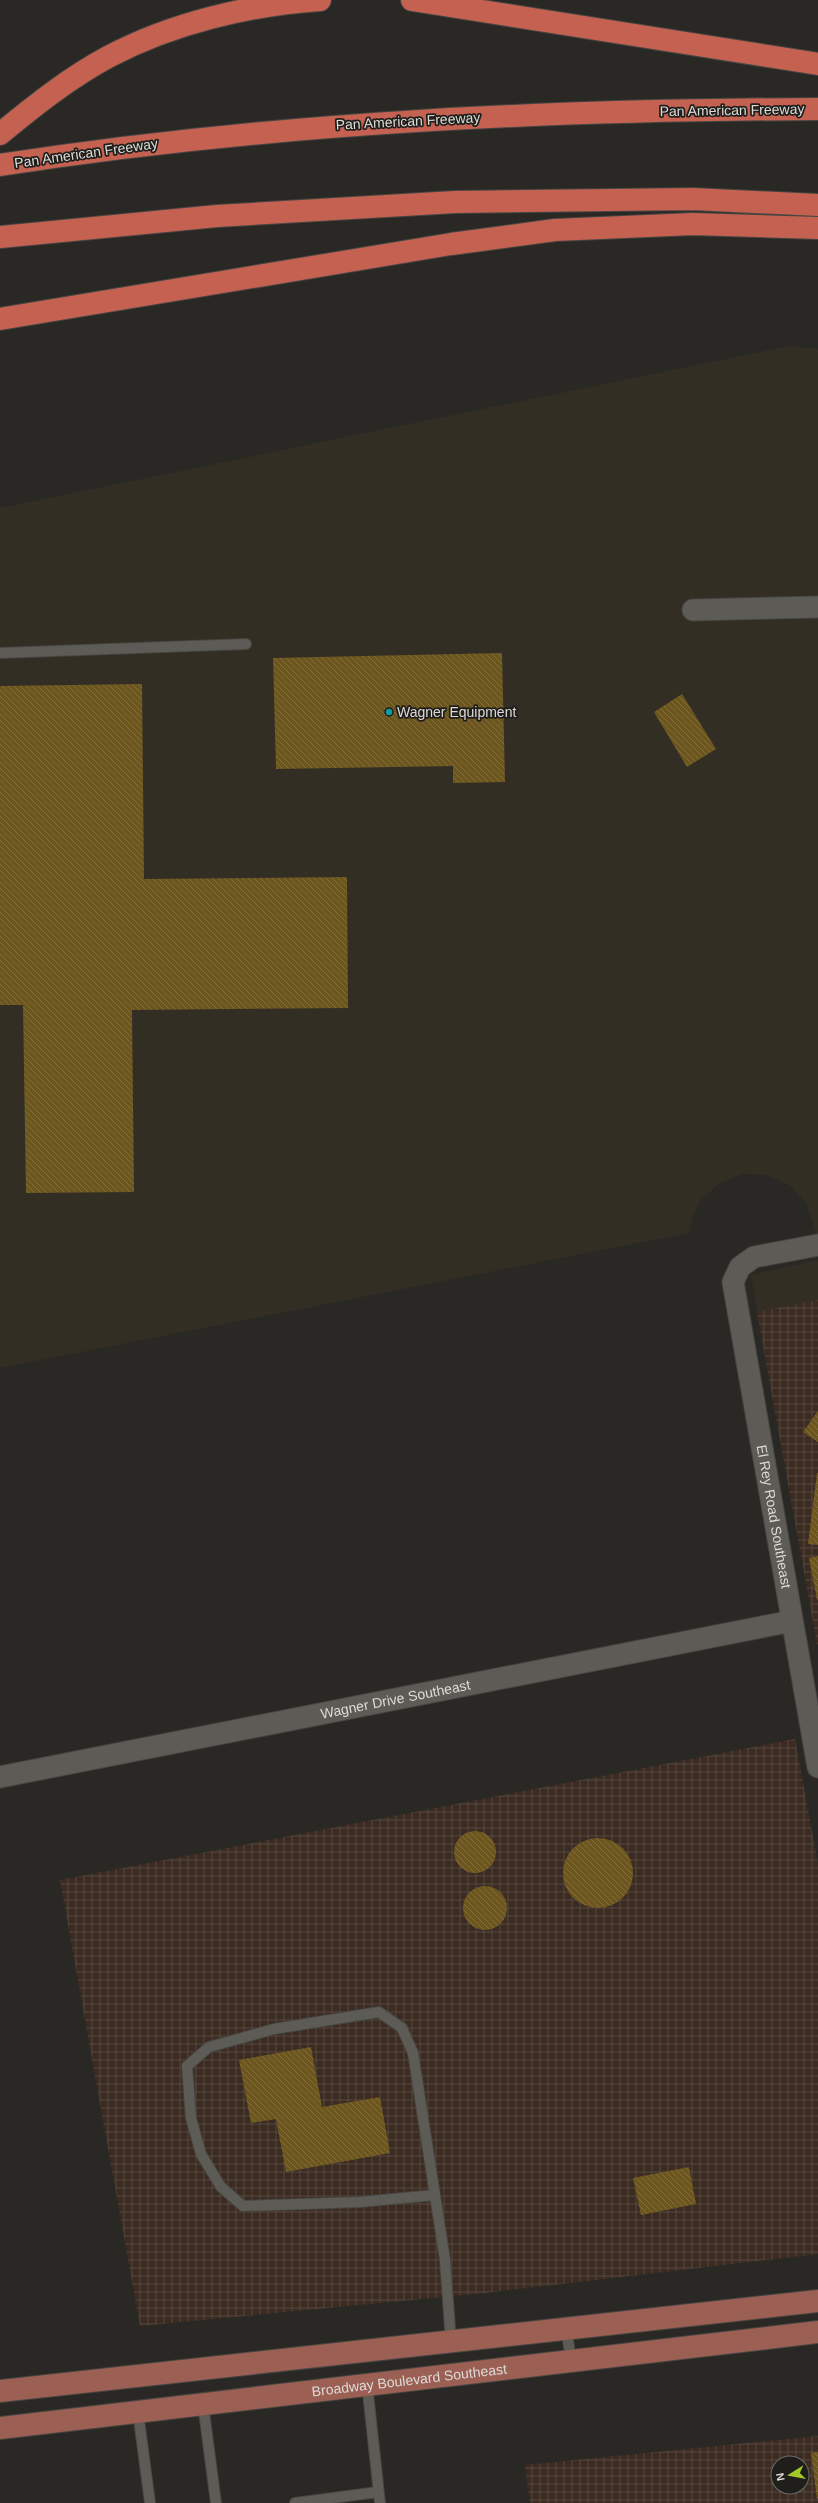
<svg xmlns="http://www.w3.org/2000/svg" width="818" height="2503" viewBox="0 0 818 2503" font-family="Arial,sans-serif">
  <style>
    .built { fill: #322e24 }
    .industrial { fill: url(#industrial-grid); fill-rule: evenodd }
    .building { fill: url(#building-back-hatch) }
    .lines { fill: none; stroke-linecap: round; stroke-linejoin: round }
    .lane-casing { stroke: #474542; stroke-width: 12 }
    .street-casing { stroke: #474542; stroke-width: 23 }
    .primary-casing { stroke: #474542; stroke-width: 24 }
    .highway-casing { stroke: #474542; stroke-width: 24 }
    .lane { stroke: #5d5b56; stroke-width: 10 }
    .street { stroke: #5d5b56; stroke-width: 21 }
    .primary { stroke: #9b5f53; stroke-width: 22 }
    .highway { stroke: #c46151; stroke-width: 22 }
    .culture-dot { fill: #0f9aa8; stroke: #201e1a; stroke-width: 1.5 }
    .labels { text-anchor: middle; stroke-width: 3.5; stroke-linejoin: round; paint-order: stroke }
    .street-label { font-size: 14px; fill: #dcdbd8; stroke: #201e1a }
    .poi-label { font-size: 14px; fill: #dcdbd8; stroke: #201e1a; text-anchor: start }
  </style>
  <defs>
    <pattern id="industrial-grid" width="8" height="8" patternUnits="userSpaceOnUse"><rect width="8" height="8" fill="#3b2b21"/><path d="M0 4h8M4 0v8" fill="none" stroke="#574940"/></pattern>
    <pattern id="building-back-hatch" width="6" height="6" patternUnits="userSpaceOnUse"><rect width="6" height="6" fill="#6c561e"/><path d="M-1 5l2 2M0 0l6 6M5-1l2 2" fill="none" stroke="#806e3e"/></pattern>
  </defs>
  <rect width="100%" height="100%" fill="#292824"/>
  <path class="built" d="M789,346L818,349V1241L807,1205L791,1186L768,1175L743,1174L720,1183L702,1199L695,1210L689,1233L0,1368V508Z
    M818,1260V1300L757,1312L751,1275Z"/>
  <path class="industrial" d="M818,1300V1644H817L757,1312Z
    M795,1739L818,1864V2254L485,2293L140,2326L60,1880Z
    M818,2436V2503H530L525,2465ZM778,2463H802V2487H778Z"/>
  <path class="building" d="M502,653L505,782L453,783V766L276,769L273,658Z
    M142,684L144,879L347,877L348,1008L132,1010L134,1192L26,1193L23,1005H0V686Z
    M682,694L716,749L687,767L654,712Z
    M818,1411V1442L803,1432Z
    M817,1473H818V1545L808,1544Z
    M818,1556V1600H817L809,1558Z
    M454 1852a21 21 0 1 1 42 0a21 21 0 1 1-42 0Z
    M563 1873a35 35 0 1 1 70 0a35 35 0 1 1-70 0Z
    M463 1908a22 22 0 1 1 44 0a22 22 0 1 1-44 0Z
    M311,2047L322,2107L380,2097L390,2153L286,2172L276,2119L251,2123L239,2060Z
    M689,2167L696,2204L641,2215L633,2178Z
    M818,2452V2499H817L811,2453Z"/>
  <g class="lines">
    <g class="lane-casing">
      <path id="lane" d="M0,653L246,644
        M435,2195L360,2202L243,2206L221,2187L201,2154L191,2118L187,2066L209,2047L274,2029L379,2012L402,2028L413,2053L445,2260L451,2342
        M566,2327L571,2360
        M367,2384L380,2503
        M203,2404L216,2503
        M138,2412L150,2503
        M295,2503L378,2492"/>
    </g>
    <g class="street-casing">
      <g id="street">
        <path d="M693,610L818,607"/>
        <path id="s1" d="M818,1245L754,1257L740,1267L733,1282L818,1767"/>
        <path id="s2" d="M0,1777L792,1621"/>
      </g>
    </g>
    <g class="primary-casing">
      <g id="primary">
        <path d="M0,2391L818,2301"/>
        <path id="s3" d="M0,2428L818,2332"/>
      </g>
    </g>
    <g class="highway-casing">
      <path id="highway" d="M412,0L818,64
        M0,134C34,106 69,78 108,57C172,23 249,5 320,0
        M0,165C271,123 544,110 818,109
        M0,237L217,216L455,202L693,199L818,205
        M0,319L451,244L555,230L693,224L818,228"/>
    </g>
    <use href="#lane" class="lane"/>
    <use href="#street" class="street"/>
    <use href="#primary" class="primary"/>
    <use href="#highway" class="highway"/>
  </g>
  <circle class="culture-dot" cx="389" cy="712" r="4"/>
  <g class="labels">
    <g class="street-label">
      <text transform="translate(732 110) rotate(-1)" y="5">Pan American Freeway</text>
      <text transform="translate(408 121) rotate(-3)" y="5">Pan American Freeway</text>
      <text transform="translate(86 153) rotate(-8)" y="5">Pan American Freeway</text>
      <text dy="5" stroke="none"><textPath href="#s1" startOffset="337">El Rey Road Southeast</textPath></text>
      <text dy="5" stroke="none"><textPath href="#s2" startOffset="403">Wagner Drive Southeast</textPath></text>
      <text dy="5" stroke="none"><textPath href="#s3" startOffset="412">Broadway Boulevard Southeast</textPath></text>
    </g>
    <g class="poi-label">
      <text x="397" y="717">Wagner Equipment</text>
    </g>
  </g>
  <g transform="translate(790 2475) rotate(259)"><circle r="19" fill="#201e1a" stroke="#6b6a66"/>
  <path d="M0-3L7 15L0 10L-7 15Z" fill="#a2c927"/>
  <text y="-6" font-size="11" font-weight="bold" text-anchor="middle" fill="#dcdbd8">N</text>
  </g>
</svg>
